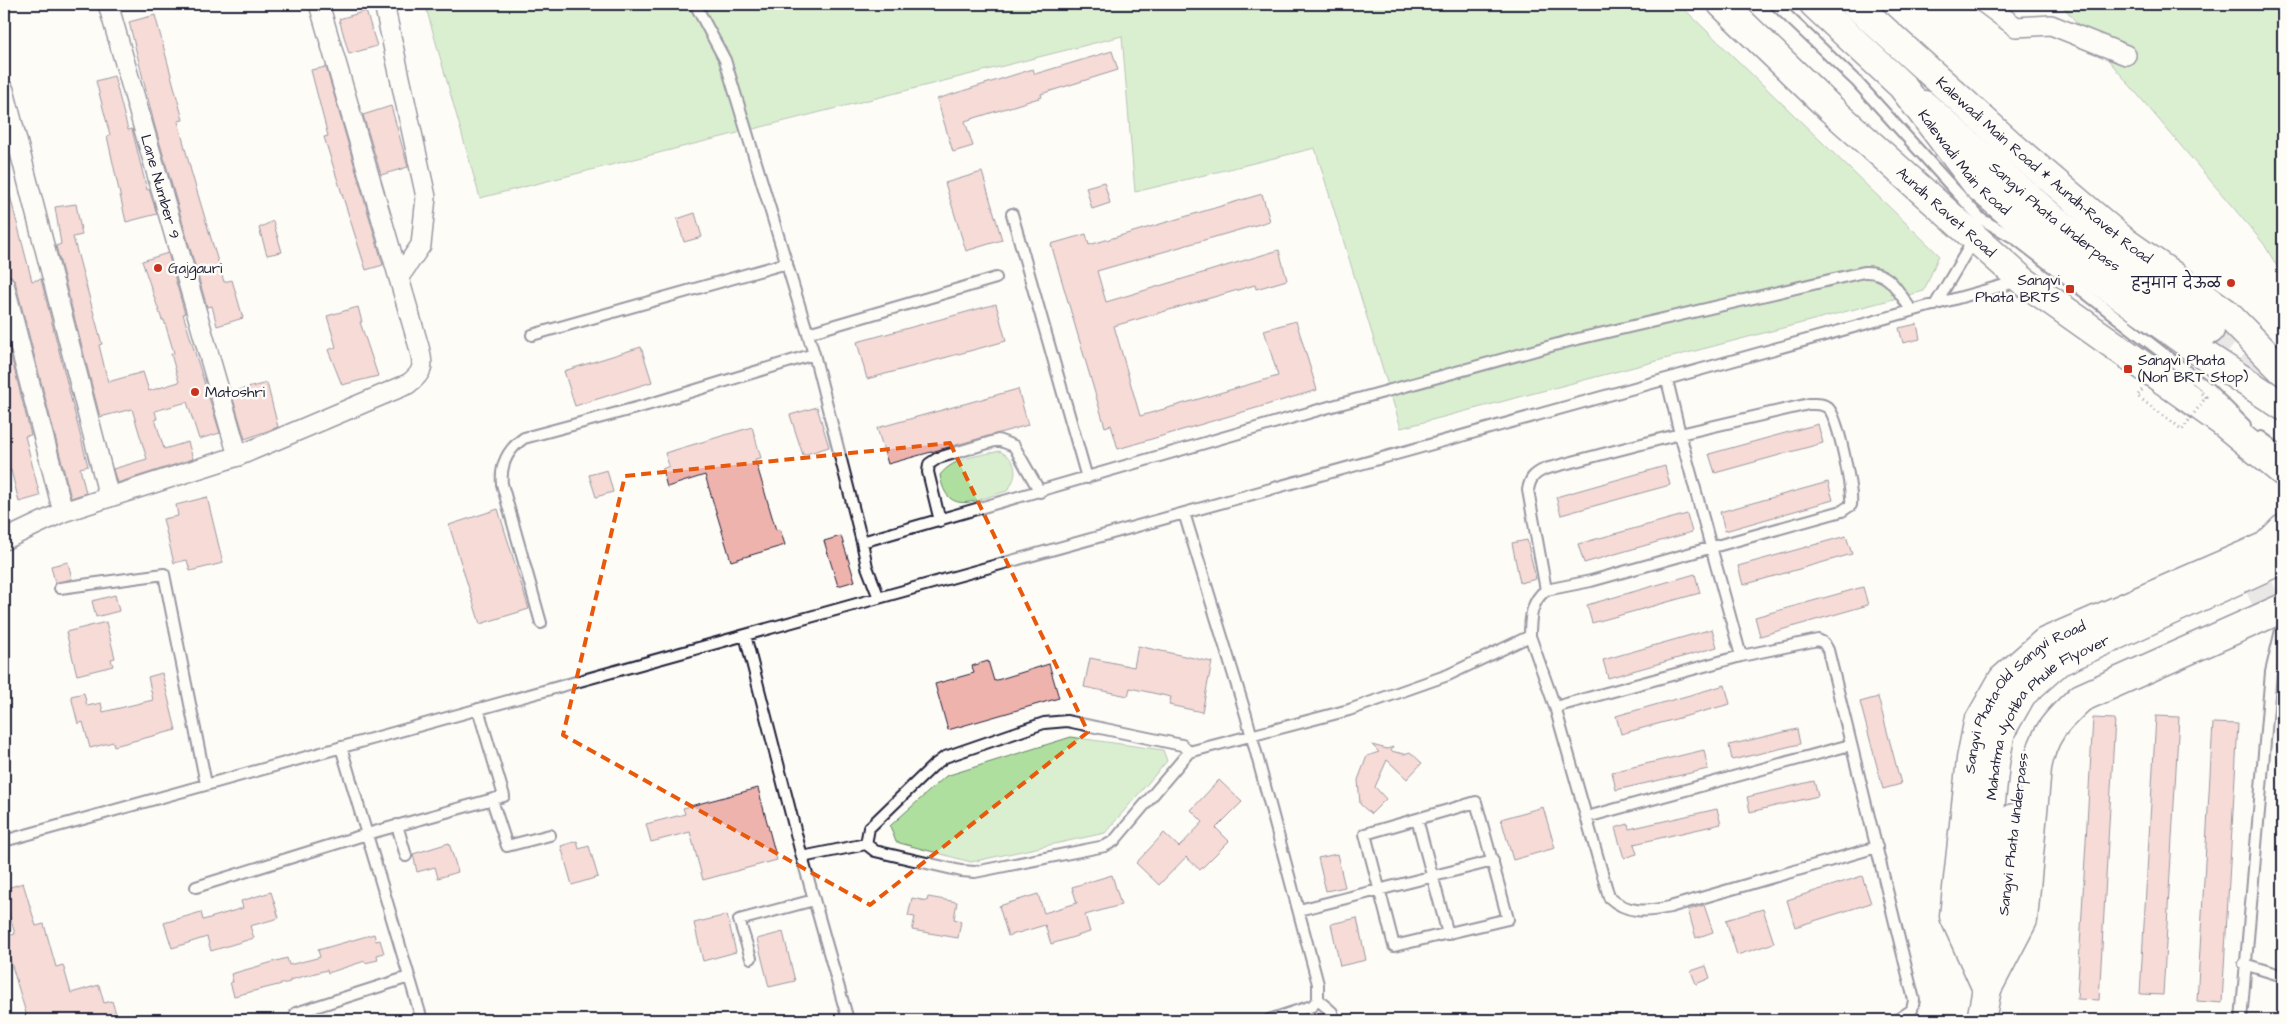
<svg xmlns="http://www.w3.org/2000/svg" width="2287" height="1024" viewBox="0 0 2287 1024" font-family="'Architects Daughter','Playpen Sans Deva',sans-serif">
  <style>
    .green { fill: #afdf9f; stroke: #68806d }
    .building { fill: #eeb3ad; stroke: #22223b }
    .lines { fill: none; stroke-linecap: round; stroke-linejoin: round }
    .secondary-tunnel { stroke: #d1d0d1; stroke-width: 28; stroke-dasharray: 28 14; stroke-linecap: butt }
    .lane-casing { stroke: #22223b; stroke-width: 14 }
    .street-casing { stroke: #22223b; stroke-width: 22 }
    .secondary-casing { stroke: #22223b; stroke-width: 31 }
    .primary-casing { stroke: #22223b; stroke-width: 31 }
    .path { stroke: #22223b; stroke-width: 3; stroke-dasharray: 1 4; stroke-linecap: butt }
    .lane { stroke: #fdfcf7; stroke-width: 10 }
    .street { stroke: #fdfcf7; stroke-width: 19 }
    .secondary { stroke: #fdfcf7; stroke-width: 28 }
    .primary { stroke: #fdfcf7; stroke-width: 28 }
    .path-bridge { stroke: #22223b; stroke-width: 3; stroke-dasharray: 1 4; stroke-linecap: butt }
    .marked { fill: none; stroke: #e8590c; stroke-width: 4; stroke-dasharray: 10 6; stroke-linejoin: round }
    .poi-dot { fill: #c8321e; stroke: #fdfcf7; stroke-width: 2 }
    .labels { text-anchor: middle; stroke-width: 5; stroke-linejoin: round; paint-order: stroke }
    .street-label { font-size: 15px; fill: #22223b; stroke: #fdfcf7 }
    .poi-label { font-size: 15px; fill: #22223b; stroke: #fdfcf7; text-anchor: start }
  </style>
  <rect width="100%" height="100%" fill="#fdfcf7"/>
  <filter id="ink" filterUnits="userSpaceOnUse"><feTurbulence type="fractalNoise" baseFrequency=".02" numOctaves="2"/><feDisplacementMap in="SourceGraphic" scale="10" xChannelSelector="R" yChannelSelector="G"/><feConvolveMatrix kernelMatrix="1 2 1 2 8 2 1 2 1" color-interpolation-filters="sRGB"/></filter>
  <g filter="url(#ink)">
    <path class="green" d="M425,4H1679L1939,255L1924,291L1401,428L1315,148L1135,192L1122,36L480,198Z
      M2061,4H2283V277L2264,244Z
      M999,451C1018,459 1019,476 1007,491C977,499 947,519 940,475C954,457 979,456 999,451Z
      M1071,737L1163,750L1167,761L1105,833L971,862L896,842L890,826L946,776Z"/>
    <path class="building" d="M366,11L377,46L349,54L339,19Z
      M155,15L183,120L178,121L191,171L224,282L232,280L243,318L217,326L212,306L207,307L154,123L129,22Z
      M1112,51L1118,70L1041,94L1042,97L965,121L973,146L953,152L937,99L1033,69L1035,74Z
      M326,67L383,265L366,270L324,137L328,136L311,70Z
      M114,76L128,130L132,129L147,190L149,189L157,214L126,222L107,136L110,135L96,81Z
      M391,106L408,167L381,175L363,115Z
      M982,172L1002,240L966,251L945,183Z
      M1104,182L1110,203L1092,209L1086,187Z
      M8,188L32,281L41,279L88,466L80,468L86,493L71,498L15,281L8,274L4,256V189Z
      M1262,194L1270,221L1097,271L1106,302L1279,250L1287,280L1256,289L1255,285L1114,326L1140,416L1278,376L1264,330L1296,321L1317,390L1118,449L1111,425L1105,427L1051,244L1086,234L1089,245Z
      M76,204L82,235L73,237L102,344L99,345L108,382L143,372L149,391L179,382L171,354L174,353L164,320H162L142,261L168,253L185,314H183L220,433L199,439L187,402L155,411L157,419H155L164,449L188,442L193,459L117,483L113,469L147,459L132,409L100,417L56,246L61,244L55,207Z
      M695,213L702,237L684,242L677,219Z
      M273,221L282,252L267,255L259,228Z
      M996,304L1006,341L867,379L857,342Z
      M358,307L362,322H360L378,376L342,385L328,350L336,347L327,316Z
      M1917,324L1920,339L1903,343L1899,328Z
      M4,328L31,435L25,436L40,496L19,502L11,470L4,472Z
      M641,347L652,382L575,406L564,371Z
      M267,383L278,427L245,439L231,392Z
      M1018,389L1028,425L888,464L877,428Z
      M817,407L829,447L803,455L790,415Z
      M1818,424L1823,443L1715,473L1709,454Z
      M752,427L761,458L755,459L776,530L780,529L785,545L731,561L705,475L667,487L662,469L669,466L665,453Z
      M1665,466L1670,485L1561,515L1556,497Z
      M607,470L613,492L596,497L589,475Z
      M1828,482L1833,500L1725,531L1720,512Z
      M207,497L223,563L190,571L187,560L174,563L163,519L178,516L176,505Z
      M498,509L529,609L480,624L449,525Z
      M1687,514L1692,532L1584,563L1578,544Z
      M841,536L855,581L838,586L824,541Z
      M1846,536L1852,554L1743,585L1738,566Z
      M1527,540L1536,579L1520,583L1512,543Z
      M68,562L72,579L55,583L51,566Z
      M1695,574L1700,593L1592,623L1587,605Z
      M1863,587L1868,605L1760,636L1755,617Z
      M115,595L119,611L96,617L92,601Z
      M106,622L115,658L111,659L113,666L77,675L66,632Z
      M1712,629L1717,647L1608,678L1603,660Z
      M1138,646L1212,662L1202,712L1169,705L1171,697L1130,688L1128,696L1084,687L1090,658L1134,667Z
      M988,661L994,681L1049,664L1059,698L948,730L935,684L974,673L972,666Z
      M162,673L176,730L114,746L113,742L90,748L83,722L78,724L71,696L84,693L87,706L101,703L103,712L153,700L148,677Z
      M1725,685L1730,704L1621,734L1616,716Z
      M1878,697L1901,784L1883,789L1860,702Z
      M2156,716L2179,717L2163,995L2140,994Z
      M2093,718L2115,719L2099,1000L2077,999Z
      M2213,723L2238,724L2222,1003L2197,1001Z
      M1797,729L1800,744L1732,760L1729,745Z
      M1372,745L1387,749L1393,747L1391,751L1404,754L1410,752L1422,763L1407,779L1387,760L1375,787L1386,799L1371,814L1360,804L1358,780L1367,756L1379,752Z
      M1704,750L1708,769L1616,790L1612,772Z
      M1219,780L1242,802L1216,828L1229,841L1200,870L1186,857L1159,885L1136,863L1164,833L1179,847L1203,822L1191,810Z
      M1814,781L1818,796L1750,812L1747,797Z
      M758,788L777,860L703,880L690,832L651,842L646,824L685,814L683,808Z
      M1543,807L1555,848L1513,860L1501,819Z
      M1717,809L1721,824L1634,844L1637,854L1624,858L1615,828L1628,824L1629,829Z
      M577,841L579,849L589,846L598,877L572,885L561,846Z
      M449,843L458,872L438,878L435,867L417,872L413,854Z
      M1337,854L1345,887L1326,891L1318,858Z
      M1112,875L1121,905L1085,915L1090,932L1051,944L1045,925L1008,936L999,906L1038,894L1044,913L1077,903L1072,887Z
      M1862,876L1871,903L1795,927L1787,900Z
      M23,883L36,926L44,924L56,967L63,965L71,993L99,985L104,1003L112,1001L118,1020H28L4,939V937L15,934L4,897V889Z
      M271,892L279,918L250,926L254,938L211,951L207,937L172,948L164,923L201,912L203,920L243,908L241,901Z
      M928,897L957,902L954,919L961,921L958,938L912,930L915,917L908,916L912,898L927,901Z
      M1704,905L1713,932L1696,938L1688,910Z
      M1763,909L1774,943L1737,955L1726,920Z
      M727,915L736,952L703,961L694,923Z
      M1357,918L1366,960L1340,966L1331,924Z
      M783,932L795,981L769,987L757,939Z
      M374,934L376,941L380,940L384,953L377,955L378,960L365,963V961L328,973L327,970L308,975L290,980V982L234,996L230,982H233L231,974L287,958L289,965L317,958L320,957L318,950Z
      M1706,966L1710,978L1696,984L1691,971Z"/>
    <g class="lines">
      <path class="secondary-tunnel" d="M2210,330L2273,378L2283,389
        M2251,602L2283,587"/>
      <g class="lane-casing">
        <path id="lane" d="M695,4L725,60L814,354L862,542
          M1775,4L1857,82L1981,219L2016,239L2209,389L2245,425
          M1012,214L1087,478
          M1935,305L1974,239
          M808,333L996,278
          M532,335L787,263
          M2261,437L2283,453
          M1184,513L1246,715L1318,984V1000L1312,1006L1269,1020
          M940,521L928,472L929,464L938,458L998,440L1014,446L1040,492
          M60,588L164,574L206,784
          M1546,590L1591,581L1842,511L1851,505C1853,492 1838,415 1828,408C1823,403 1816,404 1809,404L1680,434L1741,656
          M879,598L867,567L862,542L1329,407L1569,341L1864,272C1891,271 1897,291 1912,311
          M541,623L502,484C500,465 508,449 524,438L647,405L814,354
          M745,635L802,857L848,1020
          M1530,636L1555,707L1741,656L1818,640L1824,643L1828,650L1914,1000L1912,1010L1897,1020
          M1555,707L1609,897C1627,914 1647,912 1670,907L1877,847
          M341,747L422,1020
          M492,800L507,846L550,835
          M1476,802L1508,919L1394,946L1365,834Z
          M1587,817L1850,745
          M1417,819L1448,934
          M397,825L406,856
          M4,841L2019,281
          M866,844L869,828L933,766L945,757L1044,723L1056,722L1067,721L1172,743L1182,745L1189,752
          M802,857L866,844L875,851L961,871L975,872L1105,846L1114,841L1189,752L1349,710L1448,675L1530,636C1530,619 1531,601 1546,590L1528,490C1530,478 1534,474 1545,469L1680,434L1667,380
          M196,887L367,834L504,796L478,709
          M1299,910L1493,861
          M751,958L739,920L814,900
          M2244,964L2283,976
          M1318,1000L1332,1012L1334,1020
          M296,1013L409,977
          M2241,1020L2271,672L2281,630"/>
      </g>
      <g class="street-casing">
        <g id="street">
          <path id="s1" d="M108,4L238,456"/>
          <path d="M384,4L426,197L421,245L399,277"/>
          <path d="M1985,4L2016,27L2051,25L2126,55"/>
          <path d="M4,90L109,497"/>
          <path d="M4,284L63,512"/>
          <path d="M4,540L63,512L238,456L408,384C424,372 424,366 419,347L319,4"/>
        </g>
      </g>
      <g class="secondary-casing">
        <g id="secondary">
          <path id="s2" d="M1924,105L2049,215L2110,262L2210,330"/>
          <path d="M1995,954L2003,921L2014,818"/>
          <path id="s3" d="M1984,963L1979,918L1995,763L2001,731L2022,694L2058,662L2283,559"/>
          <path id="s4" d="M1987,989L1954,916L1971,759L1978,723L2003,679L2045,642L2266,546L2283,529"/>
          <path d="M1981,1020L1987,989L2023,920L2037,768C2043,734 2056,721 2081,698L2283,608"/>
        </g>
      </g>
      <g class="primary-casing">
        <g id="primary">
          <path id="s5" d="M1722,4L1831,109L2022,280L2221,421L2283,472"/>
          <path id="s6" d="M1814,4L1902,86L1978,186L2033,233L2197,350L2283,406"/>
          <path id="s7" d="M1855,4L2012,146L2125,242L2225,312L2283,371"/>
        </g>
      </g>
      <path class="path" d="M2142,390L2137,396L2175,424"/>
      <use href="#lane" class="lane"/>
      <use href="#street" class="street"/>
      <use href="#secondary" class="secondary"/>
      <use href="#primary" class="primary"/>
      <path class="path-bridge" d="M2175,424L2182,430L2206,397L2198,391"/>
    </g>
  </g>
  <path d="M0 0H2287V1024H0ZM950,443L1088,732L870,905L563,735L625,476Z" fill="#fdfcf7" fill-opacity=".55" fill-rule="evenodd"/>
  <path class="marked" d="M950,443L1088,732L870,905L563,735L625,476Z"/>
  <g class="poi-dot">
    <circle cx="158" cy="268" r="5"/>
    <circle cx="2231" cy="283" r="5"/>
    <rect x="2065" y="284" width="10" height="10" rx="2.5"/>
    <rect x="2123" y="364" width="10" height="10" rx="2.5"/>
    <circle cx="195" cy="392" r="5"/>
  </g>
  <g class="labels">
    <g class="street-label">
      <text dy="5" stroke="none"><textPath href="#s6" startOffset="219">Kalewadi Main Road</textPath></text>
      <text dy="5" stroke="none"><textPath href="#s7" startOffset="252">Kalewadi Main Road * Aundh-Ravet Road</textPath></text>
      <text dy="5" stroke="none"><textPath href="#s1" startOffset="190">Lane Number 9</textPath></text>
      <text dy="5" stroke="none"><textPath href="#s5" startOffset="306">Aundh Ravet Road</textPath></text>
      <text dy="5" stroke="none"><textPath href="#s2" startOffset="172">Sangvi Phata Underpass</textPath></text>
      <text dy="5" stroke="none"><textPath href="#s4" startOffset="324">Sangvi Phata-Old Sangvi Road</textPath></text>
      <text dy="5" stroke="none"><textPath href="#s3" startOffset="272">Mahatma Jyotiba Phule Flyover</textPath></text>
      <text transform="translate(2013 834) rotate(-83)" y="5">Sangvi Phata Underpass</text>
    </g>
    <g class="poi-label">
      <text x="168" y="273">Gajgauri</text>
      <text x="2060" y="285" text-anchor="end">Sangvi<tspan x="2060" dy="17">Phata BRTS</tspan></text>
      <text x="2221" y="288" text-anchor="end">हनुमान देऊळ</text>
      <text x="2138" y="365">Sangvi Phata<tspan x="2138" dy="17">(Non BRT Stop)</tspan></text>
      <text x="205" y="397">Matoshri</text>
    </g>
  </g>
  <rect width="2287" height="1024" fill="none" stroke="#fdfcf7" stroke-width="20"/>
  <rect x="10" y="10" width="2267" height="1004" fill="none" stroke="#22223b" stroke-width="2" filter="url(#ink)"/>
</svg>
